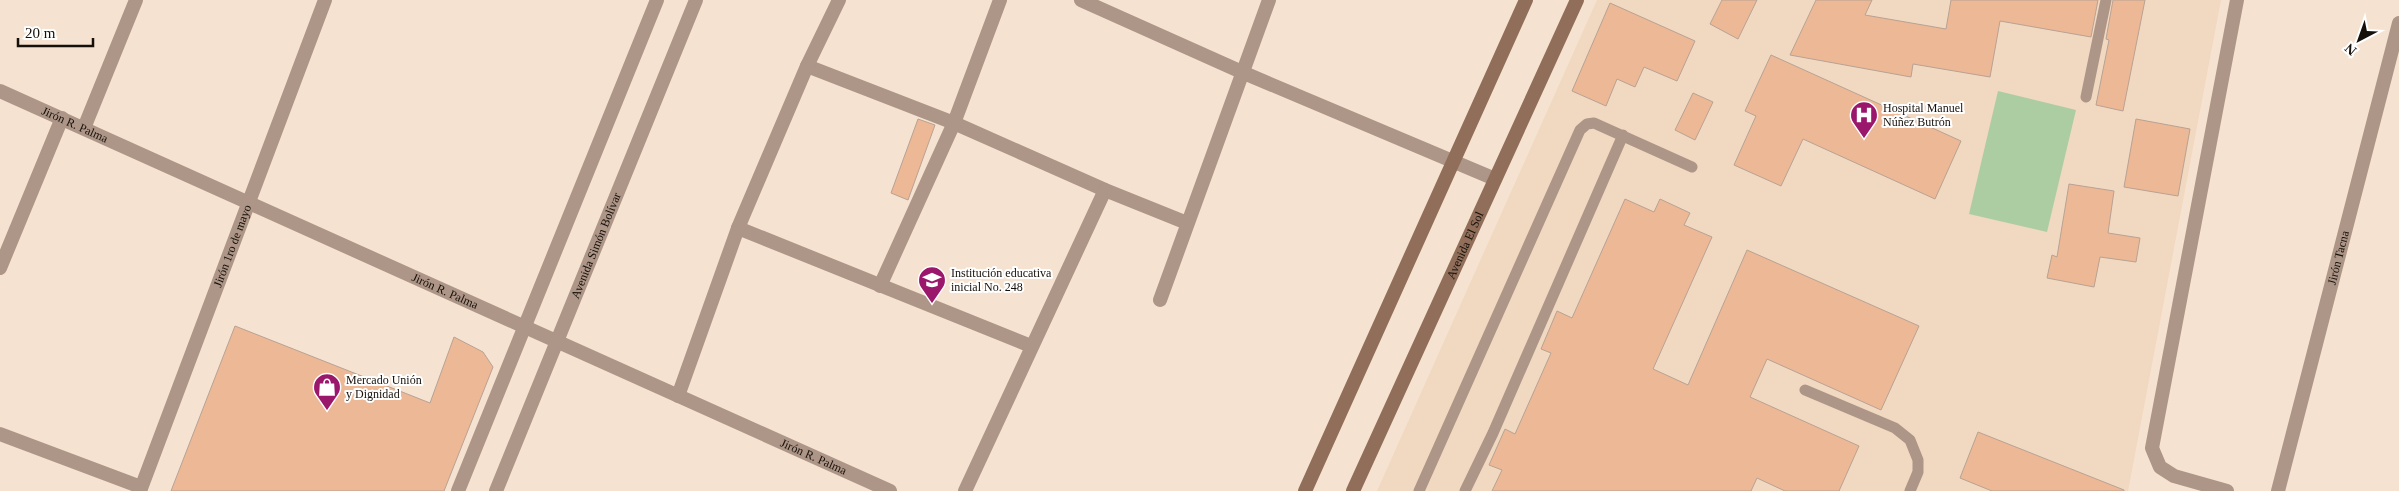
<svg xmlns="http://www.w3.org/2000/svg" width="2399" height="491" viewBox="0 0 2399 491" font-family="'Times New Roman',serif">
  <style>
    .built { fill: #f1d8c0 }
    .green { fill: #accda2 }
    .building { fill: #edb895; stroke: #b8a294 }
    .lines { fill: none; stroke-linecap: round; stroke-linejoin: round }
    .service { stroke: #ad9587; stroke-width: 11 }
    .minor { stroke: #ad9587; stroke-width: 14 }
    .tertiary { stroke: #ad9587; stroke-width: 14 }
    .secondary { stroke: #906e5a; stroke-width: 14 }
    .labels { text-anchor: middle; stroke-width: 4; stroke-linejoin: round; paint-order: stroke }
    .poi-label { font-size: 12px; fill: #16100a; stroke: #fff; text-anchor: start }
    .street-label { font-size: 12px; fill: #16100a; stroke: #fff }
  </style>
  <rect width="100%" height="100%" fill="#f5e2d0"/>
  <path class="built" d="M1597,0H2221L2128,491H1377Z"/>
  <path class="green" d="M1998,91L2076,110L2047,232L1969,214Z"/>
  <path class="building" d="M1722,0H1757L1738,39L1710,24Z
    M1816,0H1872L1865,15L1946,29L1951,0H2098L2091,37L2000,21L1990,77L1913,64L1911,77L1790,55Z
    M2113,0H2145L2123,111L2096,105L2109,40L2106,39Z
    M1610,3L1695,41L1677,81L1644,67L1635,87L1617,79L1606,106L1572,91Z
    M1771,55L1961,141L1935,199L1803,139L1781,186L1734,165L1756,116L1745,111Z
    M1693,93L1713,102L1695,140L1675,130Z
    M918,119L935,125L908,200L891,193Z
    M2136,119L2190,129L2178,196L2124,187Z
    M2069,184L2114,191L2108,233L2140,238L2136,262L2100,257L2094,287L2047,278L2052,255L2057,257Z
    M1625,199L1654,212L1660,199L1690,213L1684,225L1712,237L1653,369L1688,385L1747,250L1919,326L1881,410L1767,359L1750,397L1859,446L1839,491H1785L1757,478L1751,491H1492L1502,470L1489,465L1505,429L1515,434L1551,353L1541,349L1557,311L1572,318Z
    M235,326L430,403L454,337L483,352L493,367L444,491H171Z
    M1978,432L2124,490V491H1992L1960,478Z"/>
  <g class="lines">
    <path class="service" d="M2086,97L2106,0
      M1805,390L1895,428L1910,440L1918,460V472L1910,491
      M1419,491L1580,130L1587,124L1594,123L1692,167
      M1465,491L1493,433L1623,135"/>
    <g class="minor">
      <path d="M1081,0L1244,73L1495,179"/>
      <path d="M807,66L954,123L1105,190L1187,223"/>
      <path id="s1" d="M0,91L890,491"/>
      <path d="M84,128L136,0"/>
      <path d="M738,228L1031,346"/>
      <path d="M0,268L62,118"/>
      <path d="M880,286L954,123L1000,0"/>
      <path d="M1160,300L1269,0"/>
      <path d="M678,396L738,228L807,66L839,0"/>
      <path d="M0,434L141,487"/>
      <path id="s2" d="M140,491L325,0"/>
      <path d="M965,491L1105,190"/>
      <path d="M2227,491L2174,476L2160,467L2152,448L2237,0"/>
      <path id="s3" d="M2278,491L2399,23"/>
    </g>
    <g class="tertiary">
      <path d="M458,491L657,0"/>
      <path id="s4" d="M496,491L696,0"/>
    </g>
    <g class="secondary">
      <path d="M1305,491L1526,0"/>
      <path id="s5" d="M1353,491L1577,0"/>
    </g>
  </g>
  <defs>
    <g id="hospital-pin" transform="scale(1.4375)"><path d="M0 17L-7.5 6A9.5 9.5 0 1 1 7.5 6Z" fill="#9a176b" stroke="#fff"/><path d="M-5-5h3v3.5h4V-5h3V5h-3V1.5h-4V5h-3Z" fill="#fff"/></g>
    <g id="school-pin" transform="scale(1.4375)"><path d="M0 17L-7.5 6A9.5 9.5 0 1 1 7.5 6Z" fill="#9a176b" stroke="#fff"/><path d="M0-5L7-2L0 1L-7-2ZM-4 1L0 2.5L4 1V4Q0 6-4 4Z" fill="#fff"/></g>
    <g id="shop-pin" transform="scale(1.4375)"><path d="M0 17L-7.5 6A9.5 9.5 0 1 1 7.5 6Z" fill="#9a176b" stroke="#fff"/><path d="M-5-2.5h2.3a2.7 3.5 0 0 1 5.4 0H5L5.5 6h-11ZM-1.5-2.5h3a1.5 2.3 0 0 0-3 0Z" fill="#fff"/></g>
  </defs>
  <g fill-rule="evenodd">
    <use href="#hospital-pin" x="1864" y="115"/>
    <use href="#school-pin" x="932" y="280"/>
    <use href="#shop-pin" x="327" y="387"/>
  </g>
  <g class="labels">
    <g class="poi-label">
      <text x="1883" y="112">Hospital Manuel<tspan x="1883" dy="14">Núñez Butrón</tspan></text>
      <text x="951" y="277">Institución educativa<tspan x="951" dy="14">inicial No. 248</tspan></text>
      <text x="346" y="384">Mercado Unión<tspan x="346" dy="14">y Dignidad</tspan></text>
    </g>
    <g class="street-label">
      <text dy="4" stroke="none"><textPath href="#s1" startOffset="82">Jirón R. Palma</textPath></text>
      <text dy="4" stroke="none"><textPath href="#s2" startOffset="262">Jirón 1ro de mayo</textPath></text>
      <text dy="4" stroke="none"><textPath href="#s4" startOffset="265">Avenida Simón Bolívar</textPath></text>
      <text dy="4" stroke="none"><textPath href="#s5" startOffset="270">Avenida El Sol</textPath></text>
      <text dy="4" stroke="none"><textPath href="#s3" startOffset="241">Jirón Tacna</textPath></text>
      <text dy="4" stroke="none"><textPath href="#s1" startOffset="488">Jirón R. Palma</textPath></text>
      <text dy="4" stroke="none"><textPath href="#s1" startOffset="892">Jirón R. Palma</textPath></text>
    </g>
  </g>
  <g transform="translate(2359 40) rotate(221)" stroke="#ffffff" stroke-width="4" paint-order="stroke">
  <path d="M0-4L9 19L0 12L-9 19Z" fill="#16100a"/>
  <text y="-8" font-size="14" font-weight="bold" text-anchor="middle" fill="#16100a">N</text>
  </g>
  <path d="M18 38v8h75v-8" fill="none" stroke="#16100a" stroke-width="2.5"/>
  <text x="25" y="38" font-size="15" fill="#16100a" stroke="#ffffff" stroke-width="4" paint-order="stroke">20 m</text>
</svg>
